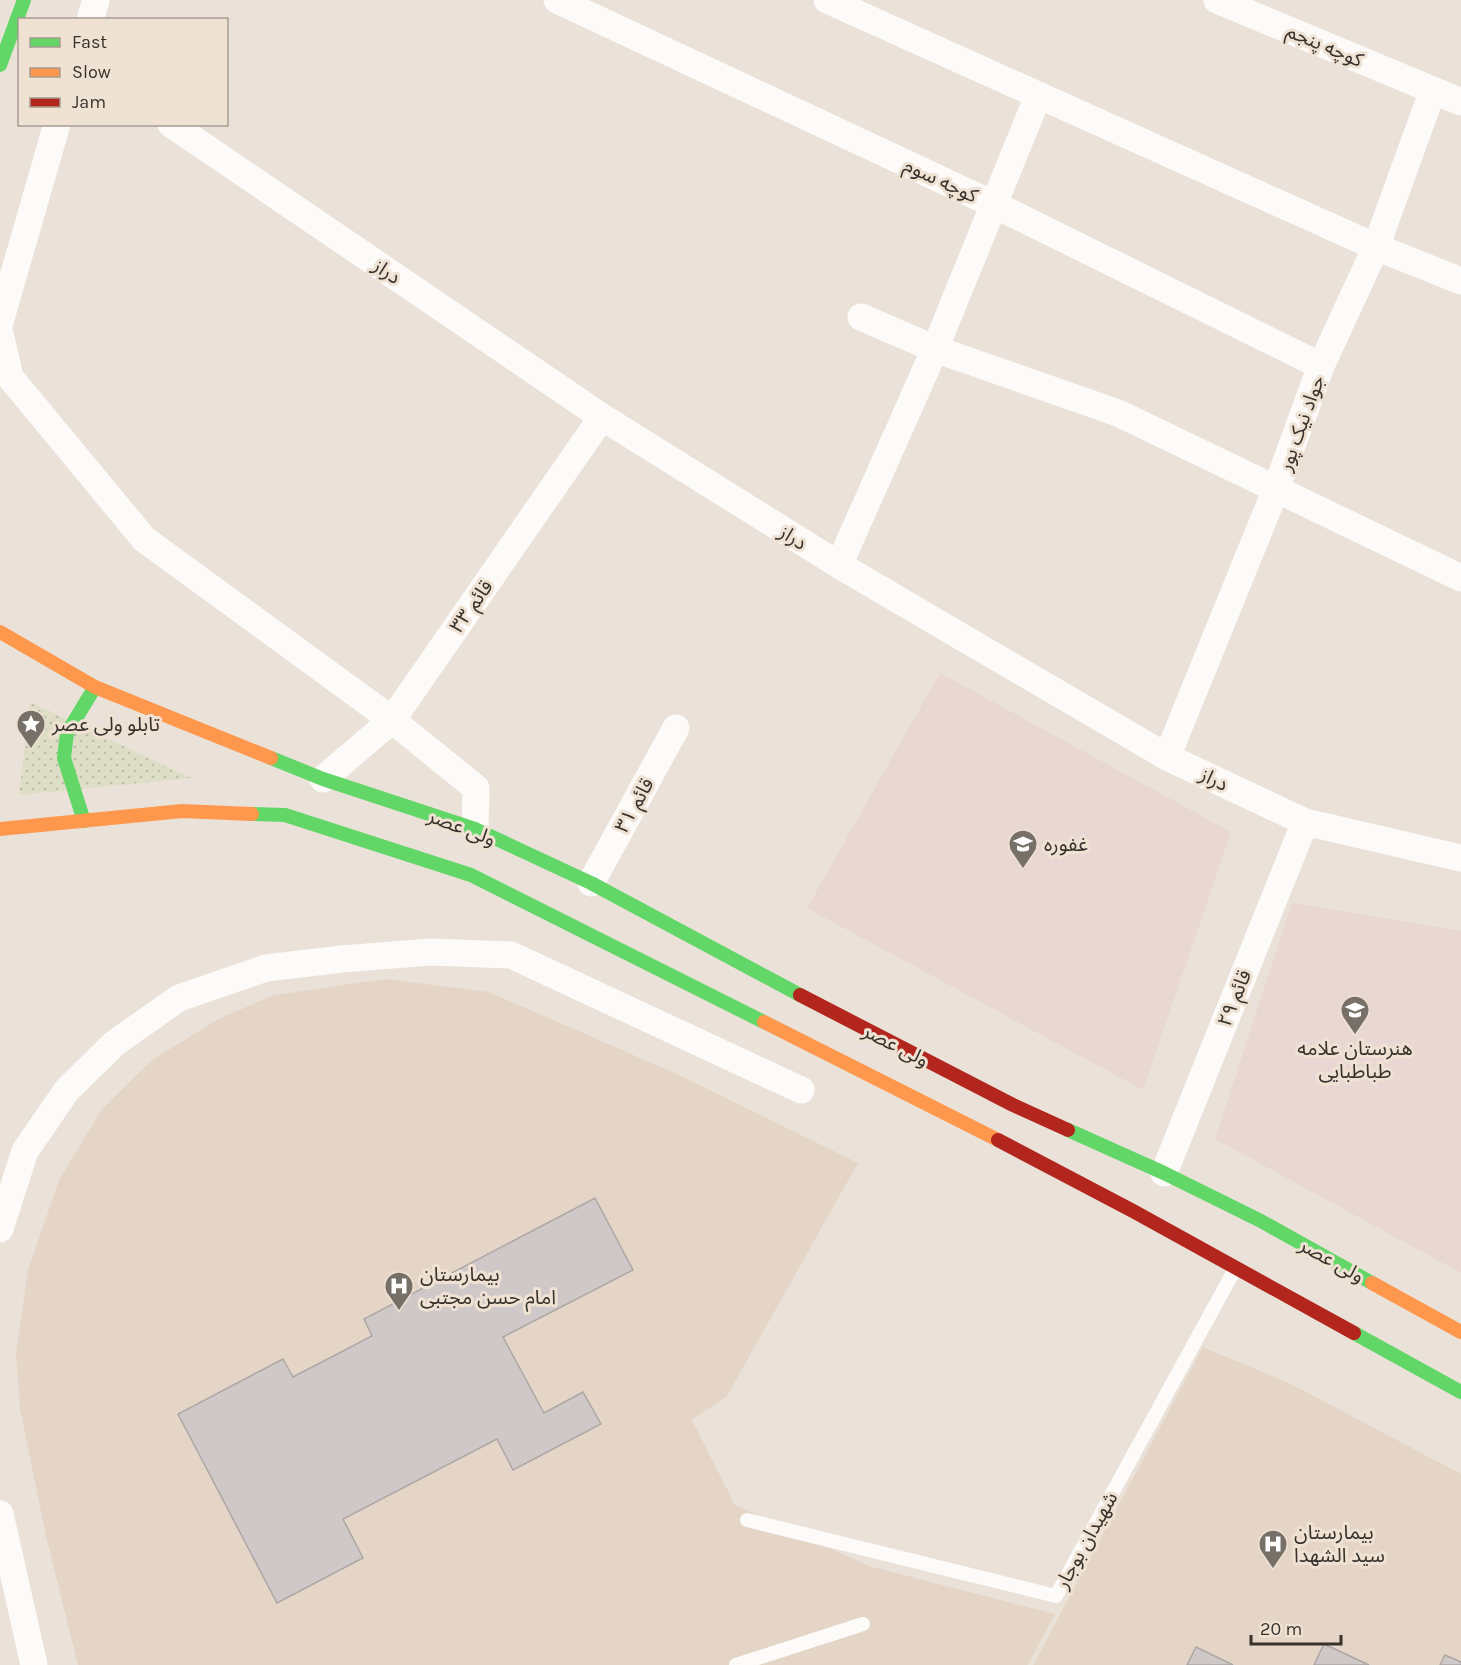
<svg xmlns="http://www.w3.org/2000/svg" width="1461" height="1665" viewBox="0 0 1461 1665" font-family="Karla,'Noto Sans Arabic',sans-serif">
  <style>
    .education { fill: #e8d7d3 }
    .built { fill: #e4d5c7 }
    .green { fill: url(#green-dots) }
    .building { fill: #cec9c8; stroke: #aca7a5; stroke-width: 1.5 }
    .lines { fill: none; stroke-linecap: round; stroke-linejoin: round }
    .lane { stroke: #fcfbf9; stroke-width: 14 }
    .street { stroke: #fcfbf9; stroke-width: 27 }
    .fast { stroke: #63d668; stroke-width: 14 }
    .slow { stroke: #ff974d; stroke-width: 14 }
    .jam { stroke: #b3261e; stroke-width: 14 }
    .labels { text-anchor: middle; stroke-width: 6; stroke-linejoin: round; paint-order: stroke }
    .street-label { font-size: 20px; fill: #37322c; stroke: #f0e2d3 }
    .poi-label { font-size: 20px; fill: #37322c; stroke: #f0e2d3; text-anchor: start }
  </style>
  <defs>
    <pattern id="green-dots" width="8" height="8" patternUnits="userSpaceOnUse" patternTransform="scale(1.5)"><rect width="8" height="8" fill="#dddec5"/><path d="M2 2h.1M6 6h.1" fill="none" stroke="#bebfa9" stroke-width="1.8" stroke-linecap="round"/></pattern>
  </defs>
  <rect width="100%" height="100%" fill="#eae2d9"/>
  <path class="education" d="M940,673L1231,832L1143,1090L807,908Z
    M1292,903L1461,931V1273L1215,1139Z"/>
  <path class="built" d="M385,979L489,992L677,1074L858,1163L727,1396L692,1420L735,1505L869,1566L1055,1614L1028,1665H78L46,1536L20,1409L16,1353L28,1270L59,1180L102,1109L152,1060L220,1018L275,995Z
    M1203,1347L1291,1384L1461,1474V1665H1033Z"/>
  <path class="green" d="M30,702L191,778L19,795Z"/>
  <path class="building" d="M595,1198L633,1270L503,1337L544,1413L583,1392L601,1424L513,1470L497,1439L343,1519L363,1558L277,1603L178,1414L283,1359L293,1377L372,1336L364,1319Z
    M1324,1644L1369,1665H1314Z
    M1196,1647L1233,1665H1187Z
    M1445,1655L1461,1662V1665H1440Z"/>
  <g class="lines">
    <path class="lane" d="M747,1520L1056,1596L1235,1269
      M736,1665L863,1624"/>
    <path class="street" d="M557,0L995,205L1321,366
      M827,0L1376,247L1461,281
      M1217,0L1461,102
      M90,20L96,0
      M171,124L602,417L839,565L1167,757L1305,822L1461,858
      M861,317L935,349L1118,413L1461,578
      M0,322L57,124
      M0,334L10,377L144,539L392,720L476,788L475,829
      M839,565L935,349L1038,96
      M1167,757L1276,489L1321,366L1376,247L1433,90
      M323,779L392,720L602,417
      M591,883L676,728
      M1164,1173L1305,822
      M0,1229L25,1151L67,1090L115,1043L179,998L266,968L342,959L430,952L511,955L801,1090
      M0,1514L34,1665"/>
    <path class="fast" d="M0,65L24,0
      M271,758L323,779L475,829L591,883L800,995
      M252,814L285,815L471,875L764,1022
      M84,821L64,758L67,733L95,687
      M1068,1130L1164,1173L1261,1221L1372,1283
      M1354,1333L1461,1392"/>
    <path class="slow" d="M0,632L95,687L271,758
      M0,829L182,811L252,814
      M764,1022L998,1140
      M1372,1283L1461,1332"/>
    <path class="jam" d="M800,995L1013,1105L1068,1130
      M998,1140L1133,1211L1354,1333"/>
  </g>
  <defs>
    <g id="sight-pin" transform="scale(1.5)"><path d="M0 17L-7.5 6A9.5 9.5 0 1 1 7.5 6Z" fill="#767069" stroke="#f0e2d3"/><path d="M0-6L1.8-2.2L6-1.7L2.9 1.2L3.7 5.4L0 3.3L-3.7 5.4L-2.9 1.2L-6-1.7L-1.8-2.2Z" fill="#fff"/></g>
    <g id="school-pin" transform="scale(1.5)"><path d="M0 17L-7.5 6A9.5 9.5 0 1 1 7.5 6Z" fill="#767069" stroke="#f0e2d3"/><path d="M0-5L7-2L0 1L-7-2ZM-4 1L0 2.5L4 1V4Q0 6-4 4Z" fill="#fff"/></g>
    <g id="hospital-pin" transform="scale(1.5)"><path d="M0 17L-7.5 6A9.5 9.5 0 1 1 7.5 6Z" fill="#767069" stroke="#f0e2d3"/><path d="M-5-5h3v3.5h4V-5h3V5h-3V1.5h-4V5h-3Z" fill="#fff"/></g>
  </defs>
  <g fill-rule="evenodd">
    <use href="#sight-pin" x="31" y="724"/>
    <use href="#school-pin" x="1023" y="844"/>
    <use href="#school-pin" x="1355" y="1010"/>
    <use href="#hospital-pin" x="399" y="1286"/>
    <use href="#hospital-pin" x="1273" y="1544"/>
  </g>
  <g class="labels">
    <g class="street-label">
      <text transform="translate(1325 45) rotate(23)" y="7">کوچه پنجم</text>
      <text transform="translate(941 180) rotate(25)" y="7">کوچه سوم</text>
      <text transform="translate(387 271) rotate(34)" y="7">دراز</text>
      <text transform="translate(1301 423) rotate(-70)" y="7">جواد نیک پور</text>
      <text transform="translate(793 537) rotate(32)" y="7">دراز</text>
      <text transform="translate(471 606) rotate(-55)" y="7">قائم ۳۳</text>
      <text transform="translate(1214 779) rotate(26)" y="7">دراز</text>
      <text transform="translate(634 805) rotate(-61)" y="7">قائم ۳۱</text>
      <text transform="translate(462 827) rotate(21)" y="7">ولی عصر</text>
      <text transform="translate(1234 998) rotate(-68)" y="7">قائم ۲۹</text>
      <text transform="translate(896 1045) rotate(27)" y="7">ولی عصر</text>
      <text transform="translate(1332 1260) rotate(29)" y="7">ولی عصر</text>
      <text transform="translate(1086 1540) rotate(-61)" y="7">شهیدان بوجار</text>
    </g>
    <g class="poi-label">
      <text x="52" y="731">تابلو ولی عصر</text>
      <text x="1044" y="851">غفوره</text>
      <text x="1355" y="1055" text-anchor="middle">هنرستان علامه<tspan x="1355" dy="23">طباطبایی</tspan></text>
      <text x="420" y="1281">بیمارستان<tspan x="420" dy="23">امام حسن مجتبی</tspan></text>
      <text x="1294" y="1539">بیمارستان<tspan x="1294" dy="23">سید الشهدا</tspan></text>
    </g>
  </g>
  <rect x="18" y="18" width="210" height="108" fill="#f0e2d3" stroke="#a69c90" stroke-width="1.5"/>
  <rect x="30" y="38" width="30" height="9" fill="#63d668" stroke="#a69c90" stroke-width="1.5"/>
  <text x="72" y="48" font-size="18" fill="#37322c">Fast</text>
  <rect x="30" y="68" width="30" height="9" fill="#ff974d" stroke="#a69c90" stroke-width="1.5"/>
  <text x="72" y="78" font-size="18" fill="#37322c">Slow</text>
  <rect x="30" y="98" width="30" height="9" fill="#b3261e" stroke="#a69c90" stroke-width="1.5"/>
  <text x="72" y="108" font-size="18" fill="#37322c">Jam</text>
  <path d="M1251 1635v9h90v-9" fill="none" stroke="#37322c" stroke-width="3"/>
  <text x="1260" y="1635" font-size="18" fill="#37322c" stroke="#f0e2d3" stroke-width="4.5" paint-order="stroke">20 m</text>
</svg>
